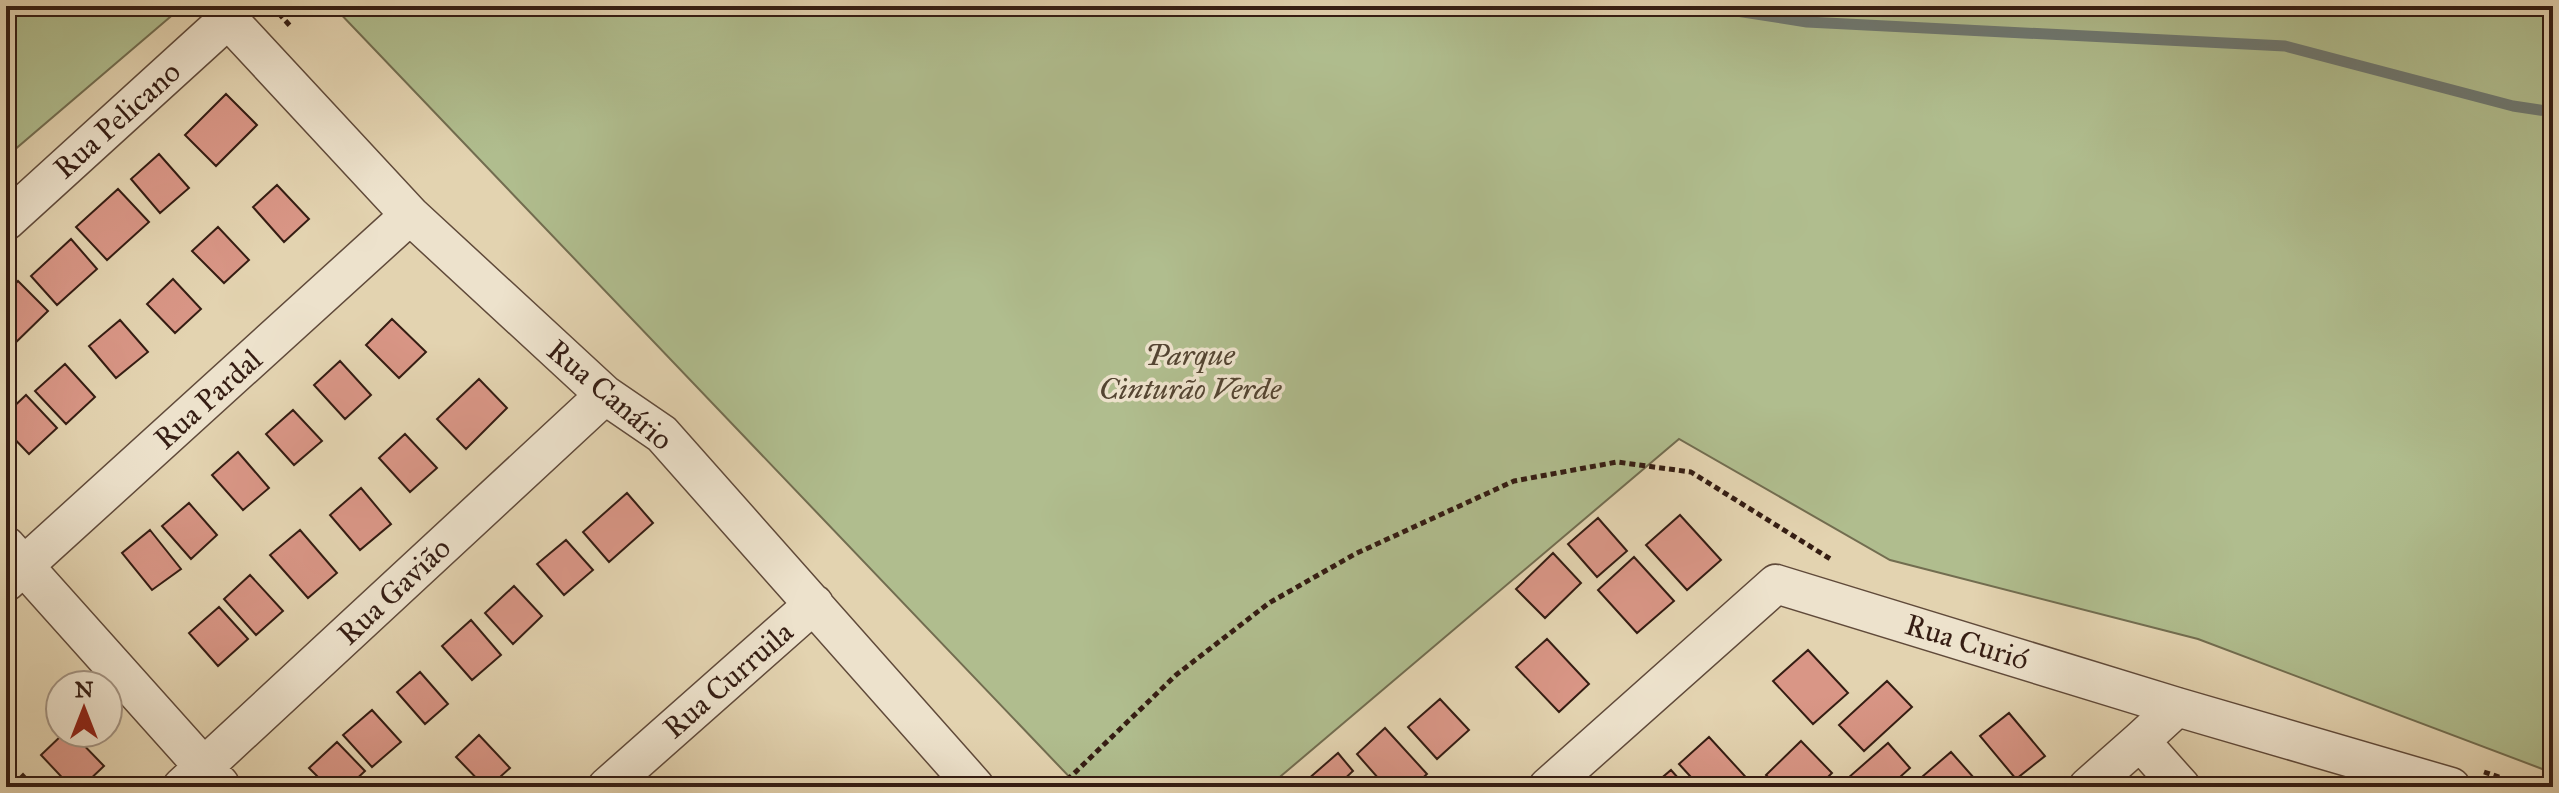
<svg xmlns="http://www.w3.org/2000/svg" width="2559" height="793" viewBox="0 0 2559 793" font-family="'IM FELL Great Primer',serif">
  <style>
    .green { fill: #b0bd8e; stroke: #726d50; stroke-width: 2 }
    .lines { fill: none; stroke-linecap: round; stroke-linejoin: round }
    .stream { stroke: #6f7972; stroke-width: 11 }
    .building { fill: #d99686; stroke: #351d13; stroke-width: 2 }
    .street-casing { stroke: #604a3a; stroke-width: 41 }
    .path { stroke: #351d13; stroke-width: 5; stroke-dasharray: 6 4; stroke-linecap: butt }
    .street { stroke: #ede2cc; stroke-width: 38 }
    .labels { text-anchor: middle; stroke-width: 7; stroke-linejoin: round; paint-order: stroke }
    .street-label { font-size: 30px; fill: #351d13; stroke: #ede2cc }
    .park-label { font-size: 30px; font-style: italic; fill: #544532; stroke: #ede2cc }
  </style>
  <rect width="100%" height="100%" fill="#e3d3b0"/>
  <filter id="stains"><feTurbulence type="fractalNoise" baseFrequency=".0025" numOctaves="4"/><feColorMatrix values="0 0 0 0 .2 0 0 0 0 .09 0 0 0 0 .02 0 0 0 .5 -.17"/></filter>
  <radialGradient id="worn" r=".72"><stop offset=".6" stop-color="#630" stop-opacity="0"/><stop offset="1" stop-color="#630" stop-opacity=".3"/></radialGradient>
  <path class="green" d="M6,6H183L6,157Z
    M333,6H2553V773L2198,639L1890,560L1679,439L1268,787H1079Z"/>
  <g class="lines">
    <path class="stream" d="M1704,6L1807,22L2285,46L2513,106L2553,112"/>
  </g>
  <path class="building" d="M226,94L257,125L216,166L185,135Z
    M159,154L189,188L160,213L131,179Z
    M277,185L309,219L284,242L253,207Z
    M118,189L149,222L107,260L76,227Z
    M218,227L249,260L224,283L192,251Z
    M71,239L97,269L57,305L31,276Z
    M173,279L201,309L175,333L147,304Z
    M18,281L48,311L9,349L6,346V293Z
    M392,319L426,352L399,378L366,345Z
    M120,320L148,352L116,378L89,346Z
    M340,361L371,395L345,419L314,385Z
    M65,364L95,397L66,424L35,391Z
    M479,379L507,408L466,449L437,419Z
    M26,395L57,428L29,454L6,430V414Z
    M293,410L322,441L294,465L266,434Z
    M405,434L437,468L410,492L379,458Z
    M238,452L269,488L243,510L212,475Z
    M361,488L391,524L360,550L330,515Z
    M627,493L653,523L609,562L583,532Z
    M189,503L217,535L191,559L162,526Z
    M1680,515L1721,560L1687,590L1646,545Z
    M1598,518L1627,551L1597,577L1568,544Z
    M150,530L181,569L152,590L122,553Z
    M300,530L337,573L308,598L270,555Z
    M566,540L593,570L564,595L537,564Z
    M1553,553L1581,583L1545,618L1516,589Z
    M1634,557L1674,601L1637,633L1598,590Z
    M250,575L283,611L256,635L224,599Z
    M514,586L542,616L513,644L485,613Z
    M219,607L248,639L218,666L189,633Z
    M471,620L501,655L472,680L442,646Z
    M1547,639L1589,684L1559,712L1516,667Z
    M1808,650L1848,693L1813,724L1773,681Z
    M420,672L448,704L425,724L397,692Z
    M1887,681L1912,707L1864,751L1839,725Z
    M1440,699L1469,730L1437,759L1408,727Z
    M372,710L401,742L372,767L343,735Z
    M2009,713L2045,756L2016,779L1980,736Z
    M1385,728L1427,774L1413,787H1386L1357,754Z
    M64,733H72L104,766L82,787H71L41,755Z
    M479,735L510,768L489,787H485L456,757Z
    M1709,737L1753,785L1751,787H1700L1679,764Z
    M1801,741L1832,773L1818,787H1778L1766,775Z
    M337,742L365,771L348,787H328L309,768Z
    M1888,743L1910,768L1889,787H1856L1848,778Z
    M1951,752L1982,787H1933L1923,776Z
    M1338,753L1353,771L1336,787H1299Z
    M1671,770L1686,787H1651Z
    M23,774L35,787H10Z
    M435,779L442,787H427Z"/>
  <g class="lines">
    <g class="street-casing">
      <path id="street" d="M6,221L228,19L410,215L605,395L662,434L975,787
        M6,546L220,785
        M6,582L410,215
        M2177,707L2140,741L2181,787
        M182,787L605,395
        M607,787L814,604
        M1548,787L1776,584L2177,707L2451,787
        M2088,787L2140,741"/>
    </g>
    <path class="path" d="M272,6L292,28
      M2484,772L2529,787
      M1060,787L1176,675L1269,603L1355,554L1514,481L1617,462L1691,472L1832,560"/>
    <use href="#street" class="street"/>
  </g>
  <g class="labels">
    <g class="street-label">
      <text transform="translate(117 120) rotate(-42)" y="10">Rua Pelicano</text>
      <text transform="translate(610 395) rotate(40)" y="10">Rua Canário</text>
      <text transform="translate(208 399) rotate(-42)" y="10">Rua Pardal</text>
      <text transform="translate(394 591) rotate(-43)" y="10">Rua Gavião</text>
      <text transform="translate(1967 642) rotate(17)" y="10">Rua Curió</text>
      <text transform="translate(728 680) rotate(-41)" y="10">Rua Curruila</text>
    </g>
    <g class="park-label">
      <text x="1190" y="365">Parque<tspan x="1190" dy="34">Cinturão Verde</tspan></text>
    </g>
  </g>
  <rect width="2559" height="793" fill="none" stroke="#e3d3b0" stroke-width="32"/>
  <rect x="8" y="8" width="2543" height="777" fill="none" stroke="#351d13" stroke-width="4"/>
  <rect x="16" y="16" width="2527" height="761" fill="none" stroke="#351d13" stroke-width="2"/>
  <g transform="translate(84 709)"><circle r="38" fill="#ede2cc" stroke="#a39382" stroke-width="2"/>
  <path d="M0-6L14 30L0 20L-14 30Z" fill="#8f2418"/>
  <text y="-12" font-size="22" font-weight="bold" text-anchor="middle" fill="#351d13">N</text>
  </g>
  <rect width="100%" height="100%" filter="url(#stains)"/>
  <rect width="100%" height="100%" fill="url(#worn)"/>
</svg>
